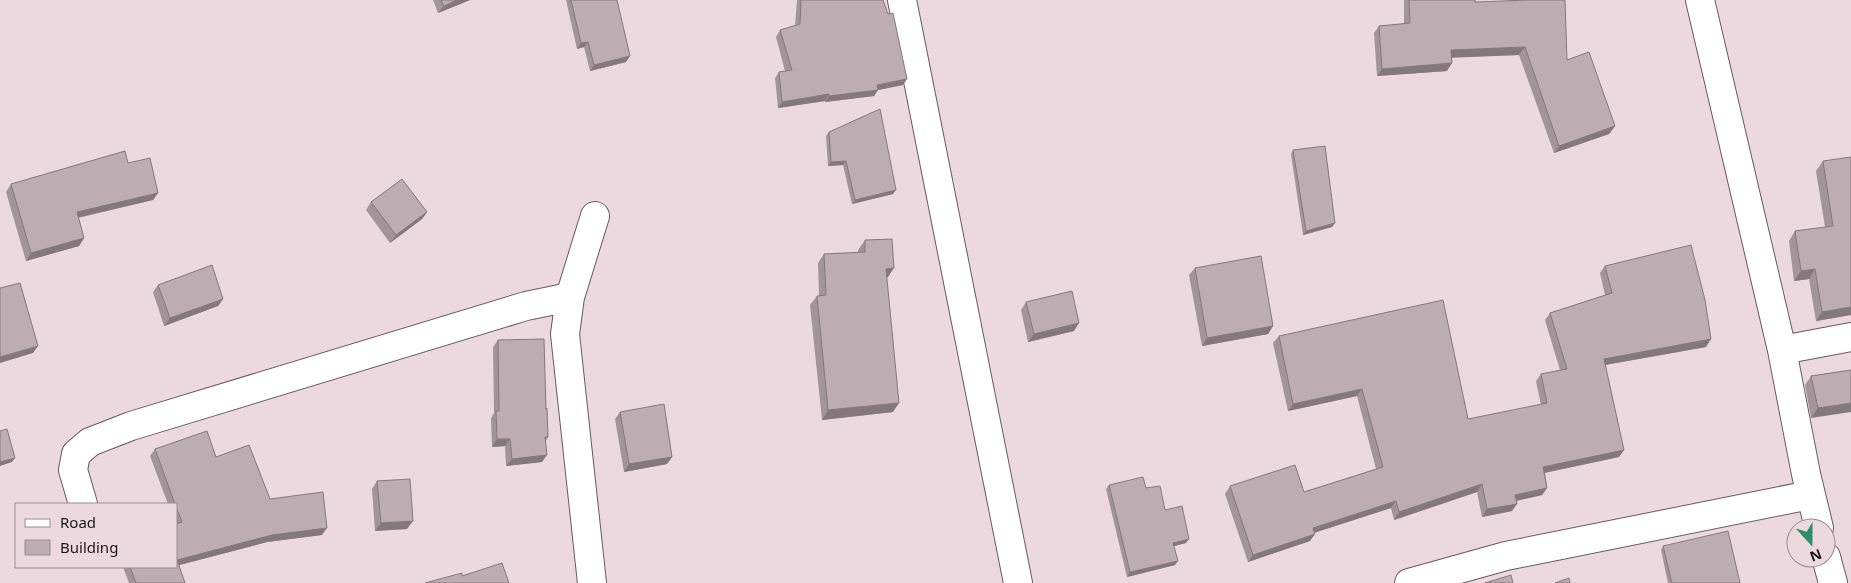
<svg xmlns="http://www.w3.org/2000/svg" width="1851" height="583" viewBox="0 0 1851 583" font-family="'Noto Sans',sans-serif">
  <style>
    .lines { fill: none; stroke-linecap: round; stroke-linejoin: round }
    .minor-casing { stroke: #69595f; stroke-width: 30 }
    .minor { stroke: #fff; stroke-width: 28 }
    .wall { fill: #a3949a }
    .shaded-wall { fill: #85787d }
    .building { fill: #beacb3; stroke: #85787d }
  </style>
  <rect width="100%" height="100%" fill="#ecd9e0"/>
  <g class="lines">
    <g class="minor-casing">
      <path id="minor" d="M902,0L1018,583
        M1700,0L1782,350L1806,474L1819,528
        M1782,350L1851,337
        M83,504L73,470L76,454L90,442L131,426L526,306L570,297
        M1826,557L1833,583
        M592,583L565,334L570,297L595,216
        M1409,583L1506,556L1810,495"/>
    </g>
    <use href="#minor" class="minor"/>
  </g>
  <path class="wall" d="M433,0H470L438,13Z
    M566,0H617L626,62L590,71L584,47L577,49Z
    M797,0H883L903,85L878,90L874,96L825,102V101L778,108L775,78L779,72L785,71L776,37L780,30L795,26Z
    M1404,0H1475V2L1567,60L1615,126L1609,134L1554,153L1519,55L1452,57L1447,71L1377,76L1374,33L1379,26L1404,24Z
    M829,132L893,194L852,204L843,165L828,166L826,136Z
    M1293,150L1335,223L1332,227L1303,235L1291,154Z
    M1823,161L1851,315L1816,321L1809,279L1794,281L1789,241L1795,231L1825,227L1816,171Z
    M11,184L158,193L153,200L78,218L84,238L79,246L26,261L6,192Z
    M371,202L427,212L422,219L390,243L366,210Z
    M865,240L888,277L886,278L893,412L822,420L810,305L817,296H819L818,263L824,254L858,253V250Z
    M1605,266L1706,347L1605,365L1619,457L1545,473L1547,488L1542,495L1516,501L1512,511L1482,517L1477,492L1394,520L1391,508L1314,533L1310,541L1248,562L1225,494L1230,486L1304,492L1376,469L1357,396L1288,411L1273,343L1279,336L1468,419L1541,405L1536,381L1541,374L1560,370L1545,320L1550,313L1605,295L1600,273Z
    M1195,268L1273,326L1268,334L1202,346L1189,275Z
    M158,285L223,299L218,306L164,326L153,292Z
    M1026,302L1074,331L1028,342L1021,310Z
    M498,340L546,409L548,437L546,441L542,462L506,466L505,446L492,447L491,418L494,413L493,347Z
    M1851,370L1811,418L1805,385L1811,376Z
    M620,412L672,457L667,464L624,472L615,419Z
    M155,449L216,457L270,499L322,535L267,542L179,565L185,583H129L123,567H176V504H168L150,456Z
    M377,481L407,529L375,531L372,489Z
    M1109,485L1146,488L1165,510L1186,543L1174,546L1175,565L1127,577L1106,489Z
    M1663,546L1740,583H1668L1661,550Z"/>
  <path class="shaded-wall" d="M457,0H470L438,13L444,6Z
    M588,42L584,47L577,49L581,43Z
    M1525,47L1519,55L1446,58L1451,50Z
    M630,56L626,62L590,71L594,65Z
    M1452,63L1447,71L1377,76L1382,69Z
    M907,79L903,85L878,90L874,96L825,102L829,96Z
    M829,94L825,101L778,108L782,102Z
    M1615,126L1609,134L1554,153L1559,146Z
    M846,161L843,165L828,166L831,162Z
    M896,190L893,194L852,204L855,200Z
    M158,193L153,200L71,219L77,212Z
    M427,212L422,219L390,243L396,235Z
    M1335,223L1332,227L1303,235L1306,231Z
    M84,238L79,246L26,261L31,253Z
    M894,268L888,277L879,278L886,269Z
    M1815,269L1809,279L1794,281L1801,271Z
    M223,299L218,306L164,326L170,318Z
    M1851,307V315L1816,321L1822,312Z
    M1079,323L1074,331L1028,342L1034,334Z
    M1273,326L1268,334L1202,346L1207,338Z
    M1711,339L1706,347L1599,366L1604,359Z
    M38,346L33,353L0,363V357Z
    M1362,389L1357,396L1288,411L1293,404Z
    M899,403L893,412L822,420L828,410Z
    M1851,403V412L1811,418L1818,408Z
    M497,439H510L505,446L492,447Z
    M1624,450L1619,457L1538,474L1543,467Z
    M547,455L542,462L506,466L512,459Z
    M672,457L667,464L624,472L629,464Z
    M15,458L12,462L0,466V462Z
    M1482,484L1477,492L1394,520L1399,512Z
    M1547,488L1542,495L1510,502L1515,495Z
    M1396,501L1391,508L1307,535L1313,528Z
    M1517,504L1512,511L1482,517L1487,509Z
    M413,521L407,529L375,531L381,523Z
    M327,528L322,535L267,542L176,566L177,560L272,535Z
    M1315,534L1310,541L1248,562L1253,555Z
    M1189,539L1186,543L1170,547L1173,543Z
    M1178,561L1175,565L1127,577L1130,572Z"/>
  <path class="building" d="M441,0H457L444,6Z
    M571,0H617L630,56L594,65L588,42L581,43Z
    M801,0H883L888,14L893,13L907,79L877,85L878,90L829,96V94L782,102L779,72L792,70L780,30L800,24Z
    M1409,0H1475V2L1529,0H1565L1567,60L1589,52L1615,126L1559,146L1525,47L1451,50L1452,63L1382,69L1379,26L1410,23Z
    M880,109L896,190L855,200L846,161L831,162L829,132Z
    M1325,146L1335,223L1306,231L1293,150Z
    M125,151L128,163L150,158L158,193L77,212L84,238L31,253L11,184Z
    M1851,157V307L1822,312L1815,269L1801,271L1795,231L1833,226L1823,161Z
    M402,179L427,212L396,235L371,202Z
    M892,239L894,268L886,269L899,403L828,410L817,296L826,295L824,254L865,252V240Z
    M1691,245L1705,300L1711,339L1604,359L1624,450L1543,467L1547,488L1515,495L1517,504L1487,509L1482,484L1399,512L1396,501L1313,528L1315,534L1253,555L1230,486L1295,465L1304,492L1383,467L1362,389L1293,404L1279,336L1443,300L1468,419L1547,403L1541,374L1567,369L1550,313L1612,293L1605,266Z
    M1261,256L1273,326L1207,338L1195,268Z
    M212,265L223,299L170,318L158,285Z
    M20,283L38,346L0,357V288Z
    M1072,291L1079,323L1034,334L1026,302Z
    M544,339L546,409L547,408L548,437H545L547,455L512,459L510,439H497L496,411H499L498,340Z
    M1851,370V403L1818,408L1811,376Z
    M664,404L672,457L629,464L620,412Z
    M7,429L15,458L0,462V431Z
    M207,431L216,457L249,445L270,499L323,492L327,528L272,535L177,560L185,583H136L130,567H176V524L182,522L176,507V504H175L155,449Z
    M1143,477L1146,488L1160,486L1165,510L1182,506L1189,539L1173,543L1178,561L1130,572L1109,485Z
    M410,479L413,521L381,523L377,481Z
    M1728,531L1740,583H1672L1663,546Z
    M502,563L509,583H425L462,573V576Z
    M1511,575L1513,583H1485Z
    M1569,578L1570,583H1555Z"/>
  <rect x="15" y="503" width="162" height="65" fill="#ecd9e0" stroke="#998b90"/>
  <rect x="25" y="519" width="25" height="8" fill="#ffffff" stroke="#998b90"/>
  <text x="60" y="528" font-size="15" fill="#1d1619">Road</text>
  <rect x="25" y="540" width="25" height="15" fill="#beacb3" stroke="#998b90"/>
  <text x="60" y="553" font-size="15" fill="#1d1619">Building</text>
  <g transform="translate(1811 543) rotate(159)"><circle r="24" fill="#ecd9e0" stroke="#998b90"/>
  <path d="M0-4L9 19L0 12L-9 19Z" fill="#2d8d66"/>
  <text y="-8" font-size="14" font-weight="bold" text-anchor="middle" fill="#1d1619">N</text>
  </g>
</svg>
